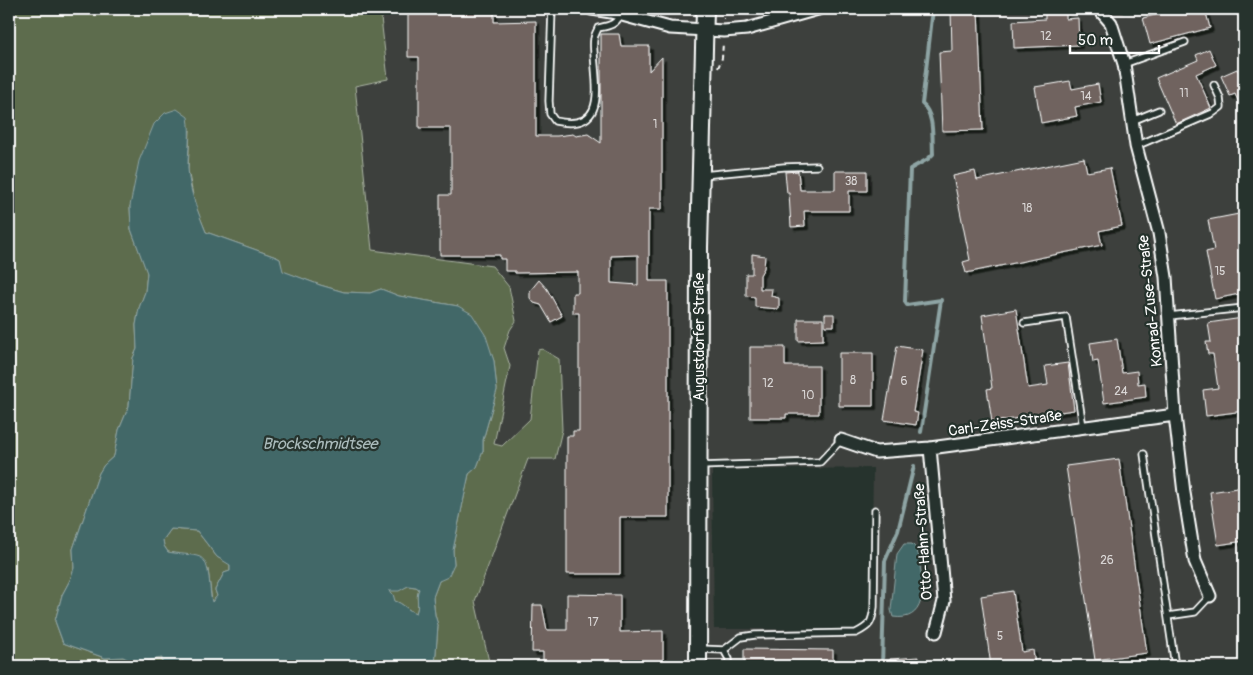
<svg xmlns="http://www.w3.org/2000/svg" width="1253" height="675" viewBox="0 0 1253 675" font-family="Pangolin,sans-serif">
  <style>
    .built { fill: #3c413c; fill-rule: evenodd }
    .green { fill: #5d6c4e; stroke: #aeb6a6 }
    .water { fill: #436868; stroke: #8ea4a4; fill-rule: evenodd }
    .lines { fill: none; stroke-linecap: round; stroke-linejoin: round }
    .stream { stroke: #8ea4a4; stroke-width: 4 }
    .building { fill: #70635e; stroke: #fff; fill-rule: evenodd; filter: url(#shadow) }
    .lane-casing { stroke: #fff; stroke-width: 9 }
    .street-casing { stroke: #fff; stroke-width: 15 }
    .secondary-casing { stroke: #fff; stroke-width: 20 }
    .path { stroke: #fff; stroke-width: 2; stroke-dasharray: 5 4; stroke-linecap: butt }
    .lane { stroke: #26332d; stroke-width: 5.5 }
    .street { stroke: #26332d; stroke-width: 11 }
    .secondary { stroke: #26332d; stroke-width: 16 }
    .labels { text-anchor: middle; stroke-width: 4.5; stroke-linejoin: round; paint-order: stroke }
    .number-label { font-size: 12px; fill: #dbd8d7 }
    .street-label { font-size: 15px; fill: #fff; stroke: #26332d }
    .water-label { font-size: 16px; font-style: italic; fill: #abb; stroke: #26332d }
  </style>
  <defs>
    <filter id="shadow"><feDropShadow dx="3.5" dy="3.5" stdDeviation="0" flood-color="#0009"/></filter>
  </defs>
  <rect width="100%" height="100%" fill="#26332d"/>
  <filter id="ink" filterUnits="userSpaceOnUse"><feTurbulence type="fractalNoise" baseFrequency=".02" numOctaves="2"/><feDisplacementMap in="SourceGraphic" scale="10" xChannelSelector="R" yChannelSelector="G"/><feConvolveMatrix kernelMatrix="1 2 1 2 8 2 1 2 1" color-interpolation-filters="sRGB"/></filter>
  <g filter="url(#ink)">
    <path class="built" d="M380,9H1119L1125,16L1148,9H1244V666H490L475,601L528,458L538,350L530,419L502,447L494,444L510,366L504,348L510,329L516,321L509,287L492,266L372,251L355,86L388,79ZM873,468L871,607L864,624L854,629H714L712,470Z"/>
    <path class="green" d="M9,9H380L388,79L355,86L372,250L492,266L509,287L516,321L510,330L504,348L510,366L494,444L502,446L530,419L538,350L542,349L559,359L562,430L555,459H528L475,601L490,666H435L438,625L435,615L433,597L439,581L451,569L454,564L453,550L469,474L477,467L483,451V440L497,390L494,361L491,353L458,306L399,296L381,289L370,293L344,292L320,285L282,271L280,259L276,257L206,232L195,205L188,170L190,130L130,206L131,229L147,272L145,292L139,308L136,325L137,349L133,358L129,406L119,430L114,456L104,465L99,473L73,549L74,568L70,580L62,595L55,621L63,643L105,658L123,657L135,663L162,658V664L158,666H9Z
      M171,529L197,531L217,557L230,564V571L224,573L215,590L217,596L212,602L208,569L182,555L168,552L164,546L163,540Z
      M408,586L416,587L419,589C415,597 420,605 416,613C408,611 403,603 394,601L393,594L389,590H399Z"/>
    <path class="water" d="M177,109L188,117C191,134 188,150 188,168C189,190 198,212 206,232L276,257L280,259L283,271L320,285L344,292L370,293L381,289L399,296L458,306L472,314L486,336L494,361L497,390L483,440V451L477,467L469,474L453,550L454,564L448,577L439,581L433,597L435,615L438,625L435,666H158L162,664V658L135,663L123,657L105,658L63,643L55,621L62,595L70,580L74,568L73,549L99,473L104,465L114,456L119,430L129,406L133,358L137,349L136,325L139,308L145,292L147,273L131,229L130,206L139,161L154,124L165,113ZM171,529L197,531L217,557L230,565V571L224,573L215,590L217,596L212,602C209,591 211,562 200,557C193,554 177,554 168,552L164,546L163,540ZM408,586L416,587L419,589C415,597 420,605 416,613C408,611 403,603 395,601L393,594L389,591H399Z
      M904,544H912C919,550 919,558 920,566C924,589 926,622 893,617L891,610L897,554Z"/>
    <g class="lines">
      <path class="stream" d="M921,432L941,300L907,305L905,302L910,169L928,159L933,154C932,139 935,114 922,104L933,9
        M882,666L885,561L898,531L914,466"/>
    </g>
    <path class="building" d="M408,9H494V22L536,21V136H557L573,134L576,136L588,134L601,143V34H619L621,46H649V71L662,57V209H649V281H668V517H620V574H567V436H573V431H579V313H573V293H578V272L515,273V271H505V259H500V255H440V195H451V128H419V57H408ZM638,255V285L611,283V256Z
      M951,9H978L983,130L942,131L939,52L952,51Z
      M1179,9H1205L1210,28L1150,44L1143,18Z
      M1066,13V19L1078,18L1079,45L1014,48L1013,21L1045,19V14Z
      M1209,49L1216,65L1196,74L1211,108L1176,124L1156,78L1198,60L1196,55Z
      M1237,69L1239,72L1244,69V114L1235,94L1230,96L1221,76Z
      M1070,81L1072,89L1098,84L1101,102L1075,107L1077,116L1041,123L1035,87Z
      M1084,158L1087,172L1110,168L1122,226L1099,231L1102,245L966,273L963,262L970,260L953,176L975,171L977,180Z
      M798,171L800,190H835V171H867V191H849V211H804L805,226L791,227L789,193H787L785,172Z
      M1244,213V293L1215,299L1206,252L1214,250L1208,220Z
      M752,254L765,256L764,268L760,275V289H772L771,296L779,298V309L755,307V297L746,296V274H752Z
      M539,280L547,289L562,316L551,322L541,305L534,303L530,298V291Z
      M1016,309L1028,388L1048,385L1045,366L1068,363L1074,410L992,422L987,389L992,388L982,315Z
      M825,314H834V326H825Z
      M1243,318L1244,411L1206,416L1203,390L1218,388L1213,354H1208L1206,342H1211L1208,323Z
      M798,319H823V340L798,341Z
      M1117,339L1122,373L1137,371L1138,384L1145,383L1146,397L1104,403L1098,361L1093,362L1090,343Z
      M897,346L923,350L913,412L918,413L916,425L884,420Z
      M750,347H785V366H819V414H786V418H750Z
      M839,353H873V406H839Z
      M1119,459L1147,653L1095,660L1066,466Z
      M1244,487V541L1218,545L1210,492Z
      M1013,591L1022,652L1033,650L1035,666H991L981,596Z
      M567,594L620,595V632L663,631V666L543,665V652H532L533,605H542L547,630H567Z
      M744,649L833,650V666H744Z
      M918,657V666H890V659Z"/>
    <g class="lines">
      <g class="lane-casing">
        <path id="lane" d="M552,9L549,101L550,114L555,121C607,132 596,89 594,54C594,50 593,44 594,39C594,35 597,32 598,28C608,26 617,25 620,14
          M1124,64L1185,42
          M1132,121L1159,110
          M1136,146L1213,113L1221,107L1220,98L1214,85
          M703,175L784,167L817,166
          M1169,316L1244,308
          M1024,323L1066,317L1083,427
          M1144,454L1175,666
          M699,466L820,462L841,440
          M1168,616L1195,612L1210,596
          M700,649L724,650L741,637L755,635L856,633C870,626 872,623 874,607L875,510
          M724,650L729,659V666"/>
      </g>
      <g class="street-casing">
        <path id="street" d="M592,9L611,12L670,28L724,31L747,29L818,9
          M1099,9L1111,23L1124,64L1136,146L1159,233L1166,277L1175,415L1184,493L1195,561L1210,596
          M841,440L876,452L930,448L1175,415
          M930,448L944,601L936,632"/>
      </g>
      <g class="secondary-casing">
        <path id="secondary" d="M698,666L699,247L705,9"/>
      </g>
      <path class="path" d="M723,9L724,19
        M718,68L722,58L723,43"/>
      <use href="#lane" class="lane"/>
      <use href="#street" class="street"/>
      <use href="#secondary" class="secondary"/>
    </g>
  </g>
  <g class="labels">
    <g class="number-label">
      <text x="1046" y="40">12</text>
      <text x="1184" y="97">11</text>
      <text x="1086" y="100">14</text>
      <text x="655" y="128">1</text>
      <text x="851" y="185">38</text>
      <text x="1027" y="212">18</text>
      <text x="1220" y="275">15</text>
      <text x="853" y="384">8</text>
      <text x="904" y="385">6</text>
      <text x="768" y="387">12</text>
      <text x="1121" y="395">24</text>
      <text x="808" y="399">10</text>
      <text x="1107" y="564">26</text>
      <text x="593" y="626">17</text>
      <text x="1000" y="640">5</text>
    </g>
    <g class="street-label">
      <text transform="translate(1150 301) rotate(-96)" y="5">Konrad-Zuse-Straße</text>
      <text transform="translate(699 337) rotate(-90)" y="5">Augustdorfer Straße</text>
      <text transform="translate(1005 423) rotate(-8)" y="5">Carl-Zeiss-Straße</text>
      <text transform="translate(923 542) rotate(-94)" y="5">Otto-Hahn-Straße</text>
    </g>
    <g class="water-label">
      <text x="320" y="449">Brockschmidtsee</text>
    </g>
  </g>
  <rect width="1253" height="675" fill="none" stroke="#26332d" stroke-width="30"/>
  <rect x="15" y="15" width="1223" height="645" fill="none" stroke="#fff" stroke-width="2" filter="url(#ink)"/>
  <path d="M1070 45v8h89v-8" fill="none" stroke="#ffffff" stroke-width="2.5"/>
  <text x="1078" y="45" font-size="15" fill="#ffffff" stroke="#26332d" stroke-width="4" paint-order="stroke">50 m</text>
</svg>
